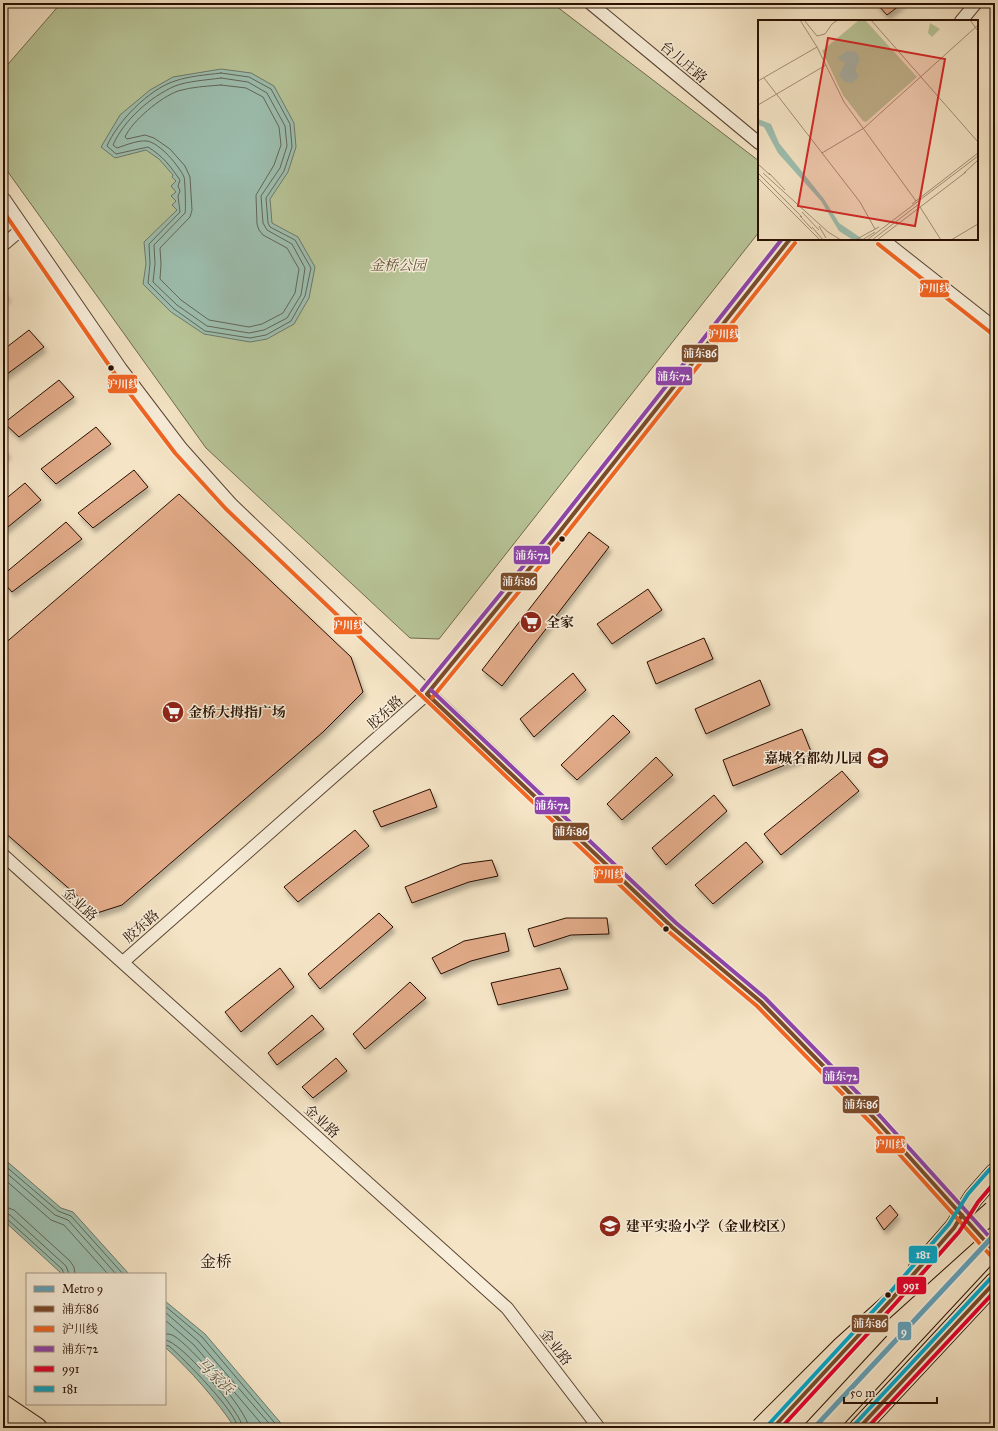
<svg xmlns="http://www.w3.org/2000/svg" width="998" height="1431" viewBox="0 0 998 1431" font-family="'IM FELL Great Primer','Noto Serif SC',serif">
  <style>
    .green { fill: #b8c598; stroke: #706a4c }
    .water { fill: #9dbfb0; stroke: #6e796a }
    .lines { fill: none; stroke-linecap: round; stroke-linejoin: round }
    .shore { stroke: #626758; stroke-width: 1 }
    .building { fill: #e1aa88; stroke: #280f00; filter: url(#shadow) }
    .minor-casing { stroke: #5b4432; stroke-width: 14 }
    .tertiary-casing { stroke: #5b4432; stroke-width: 17 }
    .primary-casing { stroke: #280f00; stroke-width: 21 }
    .trunk-casing { stroke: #280f00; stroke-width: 22 }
    .minor { stroke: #f8eeda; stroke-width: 12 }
    .tertiary { stroke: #f8eeda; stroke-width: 15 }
    .primary { stroke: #f5e5c6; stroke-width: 19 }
    .trunk { stroke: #f5e5c6; stroke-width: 20 }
    .trunk-bridge-casing { stroke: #280f00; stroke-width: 22; stroke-linecap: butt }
    .trunk-bridge { stroke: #f5e5c6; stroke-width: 20 }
    .bus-1-casing { stroke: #f8eeda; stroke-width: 7 }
    .bus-2-casing { stroke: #f8eeda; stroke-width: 7 }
    .bus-3-casing { stroke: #f8eeda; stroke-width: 7 }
    .bus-4-casing { stroke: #f8eeda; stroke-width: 7 }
    .bus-5-casing { stroke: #f8eeda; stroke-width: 7 }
    .bus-1 { stroke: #7a4b2a; stroke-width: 4 }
    .bus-2 { stroke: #f26522; stroke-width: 4 }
    .bus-3 { stroke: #8e44ad; stroke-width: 4 }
    .bus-4 { stroke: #e4002b; stroke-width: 4 }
    .bus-5 { stroke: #00a9ce; stroke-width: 4 }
    .metro-1-casing { stroke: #f8eeda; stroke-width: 8 }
    .metro-1 { stroke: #62a1ba; stroke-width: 5 }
    .bus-dot { fill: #280f00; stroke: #f8eeda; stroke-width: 1.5 }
    .labels { text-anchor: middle; stroke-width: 3; stroke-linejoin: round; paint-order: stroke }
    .street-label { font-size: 14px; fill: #280f00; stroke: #f8eeda }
    .park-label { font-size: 14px; font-style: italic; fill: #5a4f35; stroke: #f8eeda }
    .poi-label { font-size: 14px; font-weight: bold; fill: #280f00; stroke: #f8eeda; text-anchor: start }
    .water-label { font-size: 15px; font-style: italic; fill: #575546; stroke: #f8eeda }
    .quarter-label { font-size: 16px; fill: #280f00; stroke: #f8eeda }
    .inset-road { fill: none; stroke: #a38f77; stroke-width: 1 }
    .view { fill: #d62828; fill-opacity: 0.15; stroke: #d62828; stroke-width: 2 }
    .inset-edge { fill: none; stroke: #280f00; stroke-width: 2 }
    .line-badge { stroke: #f8eeda; stroke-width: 1.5 }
    .badge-label { font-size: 11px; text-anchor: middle; font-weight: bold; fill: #fff }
  </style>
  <defs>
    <filter id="shadow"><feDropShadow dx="2.5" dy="4.5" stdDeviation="2" flood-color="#0004"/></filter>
  </defs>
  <rect width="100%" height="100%" fill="#f5e5c6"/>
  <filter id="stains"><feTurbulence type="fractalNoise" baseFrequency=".005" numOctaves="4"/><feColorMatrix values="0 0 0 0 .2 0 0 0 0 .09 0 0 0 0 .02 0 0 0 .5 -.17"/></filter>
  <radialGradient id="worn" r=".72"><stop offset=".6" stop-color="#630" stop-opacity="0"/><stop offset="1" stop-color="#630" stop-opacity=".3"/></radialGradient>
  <path class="green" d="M61,3H552L759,161V232L439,639L410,638L206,448L3,165V70Z"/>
  <path class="water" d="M221,69L251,73L274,86L294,123L296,147L288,172L270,199L272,223L298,237L315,267L309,298L294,324L267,339L250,342L204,334L171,312L143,284L146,264L144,242L177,210L172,205L176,201L171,196L176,192L171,186L176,181L172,177L173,175L159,159L146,150L115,158L101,147L120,115L150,90L173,77Z
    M3,1158L61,1208L73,1212L129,1274H62L3,1220Z
    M165,1301L205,1334L285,1428H235C215,1398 191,1371 165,1347Z"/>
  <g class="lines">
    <path class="shore" d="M221,73L249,77L271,89L290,124L292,147L284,171L266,198L268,223L270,227L295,240L311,268L305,296L291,321L266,335L250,338L205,331L174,309L148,283L150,264L149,244L180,212L178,196L180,191L178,186L180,180C170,166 164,157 148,147L116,154L107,146C117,122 149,89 175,81C189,76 206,75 221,73Z
      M221,78L248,82L267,93L285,126L287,146L280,168L261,196L263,223L267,230L292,244L305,268L301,295L287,318L264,330L249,333L207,326L177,305L153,282L155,264L154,245L185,213C186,210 185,179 184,177C179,166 160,143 147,141C138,140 126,145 117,148L113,145C124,120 150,97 175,86C188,81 207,80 221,78Z
      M221,85L246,88L263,97L279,127L281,145L274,165L256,195L257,224L259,230L263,235L287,248L299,269L295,293L283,313L262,324L249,327L209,320L181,300L160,279L161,264L160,248L190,217L192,210L190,177L185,166L170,149L154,138L145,135L127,139L125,137C132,121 161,97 178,91C191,87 208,86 221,85Z
      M3,1164L58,1211L71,1216L123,1274
      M3,1170L55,1215L68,1220L116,1274
      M3,1178L51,1220L64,1225L108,1274
      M3,1206L14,1210L70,1261L74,1267L75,1274
      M3,1212L10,1215L66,1266L69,1274
      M3,1218L7,1219L62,1269L64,1274
      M165,1306L202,1337L279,1428
      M165,1312L198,1341L273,1428
      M165,1320L194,1345L265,1428
      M165,1334C168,1334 171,1334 174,1336C190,1345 248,1411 249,1428
      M165,1340C180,1340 242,1413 243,1428
      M165,1345L169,1346C184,1359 236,1411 238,1428"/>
  </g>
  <path class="building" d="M876,3H903L887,15Z
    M3,291L8,297L3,300Z
    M29,330L44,347L3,377V350Z
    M59,380L74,397L19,437L4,423Z
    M96,427L111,444L56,484L41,469Z
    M3,448L8,454L3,457Z
    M134,470L148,487L93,528L78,513Z
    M25,483L41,500L3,531V501Z
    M179,494L351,657L363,692L323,732L122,905L97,913L3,831V645Z
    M66,522L82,539L12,592L3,582V575Z
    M589,532L609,547L502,686L482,670Z
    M648,589L662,610L612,644L597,624Z
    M704,638L713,659L656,684L647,662Z
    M573,673L586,690L534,737L520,719Z
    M760,680L770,705L706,734L695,709Z
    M613,715L630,732L577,780L561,765Z
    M802,729L812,754L733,786L723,760Z
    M656,757L673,775L622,820L607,804Z
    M842,771L859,791L781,855L764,834Z
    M430,789L437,807L381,827L373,811Z
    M714,795L727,811L666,865L652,848Z
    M355,830L369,846L298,902L284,887Z
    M746,842L763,862L713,904L695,885Z
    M492,860L498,876L469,882L412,903L405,887L462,864Z
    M379,913L393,927L320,989L308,974Z
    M566,918H607L609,934L571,935L534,947L528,929Z
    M505,933L509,951L471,961L441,974L432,958L464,941Z
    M280,968L294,987L241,1032L225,1012Z
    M560,968L568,989L498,1005L491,983Z
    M410,982L426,998L365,1049L353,1034Z
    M312,1015L324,1029L277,1065L268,1053Z
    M336,1058L347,1071L313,1098L302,1087Z
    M890,1205L898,1215L884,1230L876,1218Z"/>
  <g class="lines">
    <g class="minor-casing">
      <path id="minor" d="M590,3L759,143
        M961,21L976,3
        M882,239L995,328
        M3,245L23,228
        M3,855L507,1308L599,1428
        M123,962L427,694L557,535L790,239"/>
    </g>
    <g class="tertiary-casing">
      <path id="tertiary" d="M3,200L120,370L180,449L230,505L672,927L761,1002L876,1120L995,1252"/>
    </g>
    <g class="primary-casing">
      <path id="primary" d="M918,1269L954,1228L973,1198L995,1173
        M859,1428L995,1282"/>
    </g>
    <g class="trunk-casing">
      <path id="trunk" d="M3,1405L37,1428
        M3,1424L9,1428"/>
    </g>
    <use href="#minor" class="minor"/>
    <use href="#tertiary" class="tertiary"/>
    <use href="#primary" class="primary"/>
    <use href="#trunk" class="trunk"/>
    <g class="trunk-bridge-casing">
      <path id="trunk-bridge" d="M761,1428L841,1348L993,1211
        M787,1428L879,1329
        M826,1428L995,1246"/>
    </g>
    <use href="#trunk-bridge" class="trunk-bridge"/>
    <g class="bus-1-casing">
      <path id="bus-1" d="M427,694L672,927L761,1002L876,1120L995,1252
        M427,694L557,535L790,239
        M773,1428L891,1300L954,1228L962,1215
        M859,1428L995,1282"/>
    </g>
    <g class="bus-2-casing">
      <path id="bus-2" d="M3,211L115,374L175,453L226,509L668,931L757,1006L872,1124L991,1256
        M878,244L991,333
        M432,698L562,539L795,243"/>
    </g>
    <g class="bus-3-casing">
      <path id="bus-3" d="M422,690L552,531L782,239
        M431,690L676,923L765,998L880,1116L995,1243"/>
    </g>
    <g class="bus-4-casing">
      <path id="bus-4" d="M781,1428L895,1304L959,1232L978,1202L995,1182
        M867,1428L995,1291"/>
    </g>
    <g class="bus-5-casing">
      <path id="bus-5" d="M769,1424L887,1296L949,1224L968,1194L990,1169
        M855,1424L991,1278"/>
    </g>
    <use href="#bus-1" class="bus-1"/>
    <use href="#bus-2" class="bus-2"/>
    <use href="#bus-3" class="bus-3"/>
    <use href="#bus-4" class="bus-4"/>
    <use href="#bus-5" class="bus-5"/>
    <g class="metro-1-casing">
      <path id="metro-1" d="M814,1428L995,1234"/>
    </g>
    <use href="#metro-1" class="metro-1"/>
  </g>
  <defs>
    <g id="supermarket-disc" transform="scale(1.15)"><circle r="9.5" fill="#8f2418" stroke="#f8eeda"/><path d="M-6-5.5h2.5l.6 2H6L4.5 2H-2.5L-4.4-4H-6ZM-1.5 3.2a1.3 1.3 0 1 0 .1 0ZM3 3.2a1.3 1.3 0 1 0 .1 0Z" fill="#fff"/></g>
    <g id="school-disc" transform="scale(1.15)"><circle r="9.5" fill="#8f2418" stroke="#f8eeda"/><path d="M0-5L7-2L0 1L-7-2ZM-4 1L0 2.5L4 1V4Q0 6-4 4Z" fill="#fff"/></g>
  </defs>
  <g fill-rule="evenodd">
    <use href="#supermarket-disc" x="531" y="622"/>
    <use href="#supermarket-disc" x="173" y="712"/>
    <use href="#school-disc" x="878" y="758"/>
    <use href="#school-disc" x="610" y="1226"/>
  </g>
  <g class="bus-dot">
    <circle cx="111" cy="368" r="3.5"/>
    <circle cx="562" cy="539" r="3.5"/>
    <circle cx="666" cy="929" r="3.5"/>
    <circle cx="888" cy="1295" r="3.5"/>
  </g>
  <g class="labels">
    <g class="street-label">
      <text transform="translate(684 62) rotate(40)" y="5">台儿庄路</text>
      <text transform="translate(385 712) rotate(-42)" y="5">胶东路</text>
      <text transform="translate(80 904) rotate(42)" y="5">金业路</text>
      <text transform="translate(141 926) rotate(-41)" y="5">胶东路</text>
      <text transform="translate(322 1121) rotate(42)" y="5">金业路</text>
      <text transform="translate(556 1347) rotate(52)" y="5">金业路</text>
    </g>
    <g class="park-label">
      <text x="398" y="270">金桥公园</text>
    </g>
    <g class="poi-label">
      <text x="546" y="627">全家</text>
      <text x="188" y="717">金桥大拇指广场</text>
      <text x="862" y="763" text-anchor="end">嘉城名都幼儿园</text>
      <text x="626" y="1231">建平实验小学（金业校区）</text>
    </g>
    <g class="water-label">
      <text transform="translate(215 1376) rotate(44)" y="5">马家浜</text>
    </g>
    <g class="quarter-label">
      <text x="216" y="1267">金桥</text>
    </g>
  </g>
  <g transform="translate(758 20)">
    <rect width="220" height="220" fill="#f5e5c6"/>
    <path d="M101,0H107L159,57L108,102L105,101L85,75L64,31ZM172,3L182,9L174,17L170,13Z" fill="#b8c598"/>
    <path d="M89,31L98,32L102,39L97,50L101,56L94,63L87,62L81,55L87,43L79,38ZM0,99L13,104L21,123L66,179L81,203L106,220H95L81,211L63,181L20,133L6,107L0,105Z" fill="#9dbfb0"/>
    <path class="inset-road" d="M42,0L59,27L86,82L158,181M46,0L59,16L67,14L74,4L80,0M113,0L220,122M212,0L220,11M6,58L102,182L117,209M0,61L59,27M0,85L68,45M64,133L106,108L220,5M0,144L12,155M0,153L44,197M5,153L70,212L83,220M11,153L27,170M206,153L220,140M0,158L61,219M154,184L220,133M162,187L183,220M44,192L61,210M42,196L54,209M61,206L68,218M54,207L65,220M97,220L121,207M104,220L117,212M109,220L220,136M114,220L161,184M119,220L208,152M193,220L220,204"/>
    <path class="view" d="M70,18L187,39L157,206L40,186Z"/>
    <rect width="220" height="220" class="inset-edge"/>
  </g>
  <g class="line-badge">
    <rect x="919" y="279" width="31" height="19" rx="4" fill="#f26522"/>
    <rect x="708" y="324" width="31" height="19" rx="4" fill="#f26522"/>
    <rect x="681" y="344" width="38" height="19" rx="4" fill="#7a4b2a"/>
    <rect x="655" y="366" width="38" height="20" rx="4" fill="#8e44ad"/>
    <rect x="107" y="374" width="31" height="20" rx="4" fill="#f26522"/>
    <rect x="513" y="545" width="38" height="20" rx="4" fill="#8e44ad"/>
    <rect x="500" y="572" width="38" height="19" rx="4" fill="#7a4b2a"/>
    <rect x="333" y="616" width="30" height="19" rx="4" fill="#f26522"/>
    <rect x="534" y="796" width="37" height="19" rx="4" fill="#8e44ad"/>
    <rect x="552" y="822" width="38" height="19" rx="4" fill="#7a4b2a"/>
    <rect x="593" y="865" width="31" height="19" rx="4" fill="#f26522"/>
    <rect x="822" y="1066" width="38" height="19" rx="4" fill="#8e44ad"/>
    <rect x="842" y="1095" width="38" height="19" rx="4" fill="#7a4b2a"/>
    <rect x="875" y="1135" width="31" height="19" rx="4" fill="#f26522"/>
    <rect x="908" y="1245" width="30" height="19" rx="4" fill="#00a9ce"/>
    <rect x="896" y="1276" width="31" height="19" rx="4" fill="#e4002b"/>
    <rect x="851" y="1314" width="38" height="19" rx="4" fill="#7a4b2a"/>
    <rect x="897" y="1321" width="15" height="20" rx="4" fill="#62a1ba"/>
  </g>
  <g class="badge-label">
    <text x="934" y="292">沪川线</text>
    <text x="724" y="338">沪川线</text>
    <text x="700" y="357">浦东86</text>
    <text x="674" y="380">浦东72</text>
    <text x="123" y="388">沪川线</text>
    <text x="532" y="559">浦东72</text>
    <text x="519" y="585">浦东86</text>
    <text x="348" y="629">沪川线</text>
    <text x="552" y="809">浦东72</text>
    <text x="571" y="835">浦东86</text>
    <text x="609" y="878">沪川线</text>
    <text x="841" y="1080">浦东72</text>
    <text x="861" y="1108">浦东86</text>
    <text x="890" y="1148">沪川线</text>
    <text x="923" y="1258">181</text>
    <text x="911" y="1289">991</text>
    <text x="870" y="1327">浦东86</text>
    <text x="904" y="1335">9</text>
  </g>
  <rect width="998" height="1431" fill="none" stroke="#f5e5c6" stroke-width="16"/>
  <rect x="4" y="4" width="990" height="1423" fill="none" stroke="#280f00" stroke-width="2"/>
  <rect x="8" y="8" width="982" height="1415" fill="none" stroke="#280f00"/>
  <rect x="26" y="1273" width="140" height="132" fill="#f8eeda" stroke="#a59583"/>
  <rect x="34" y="1286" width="20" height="6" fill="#62a1ba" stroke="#a59583"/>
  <text x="62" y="1293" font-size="12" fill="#280f00">Metro 9</text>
  <rect x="34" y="1306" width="20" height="6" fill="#7a4b2a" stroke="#a59583"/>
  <text x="62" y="1313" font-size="12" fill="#280f00">浦东86</text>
  <rect x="34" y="1326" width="20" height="6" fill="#f26522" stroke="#a59583"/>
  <text x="62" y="1333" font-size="12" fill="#280f00">沪川线</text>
  <rect x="34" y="1346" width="20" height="6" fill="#8e44ad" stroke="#a59583"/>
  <text x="62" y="1353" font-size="12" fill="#280f00">浦东72</text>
  <rect x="34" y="1366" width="20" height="6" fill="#e4002b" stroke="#a59583"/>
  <text x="62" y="1373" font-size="12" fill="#280f00">991</text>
  <rect x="34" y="1386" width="20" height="6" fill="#00a9ce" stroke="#a59583"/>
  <text x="62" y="1393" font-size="12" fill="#280f00">181</text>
  <path d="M844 1397v6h93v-6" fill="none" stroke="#280f00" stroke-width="2"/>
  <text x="850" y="1397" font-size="12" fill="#280f00" stroke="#f8eeda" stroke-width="3" paint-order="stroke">50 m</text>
  <rect width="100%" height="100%" filter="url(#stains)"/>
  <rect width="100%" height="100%" fill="url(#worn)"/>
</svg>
